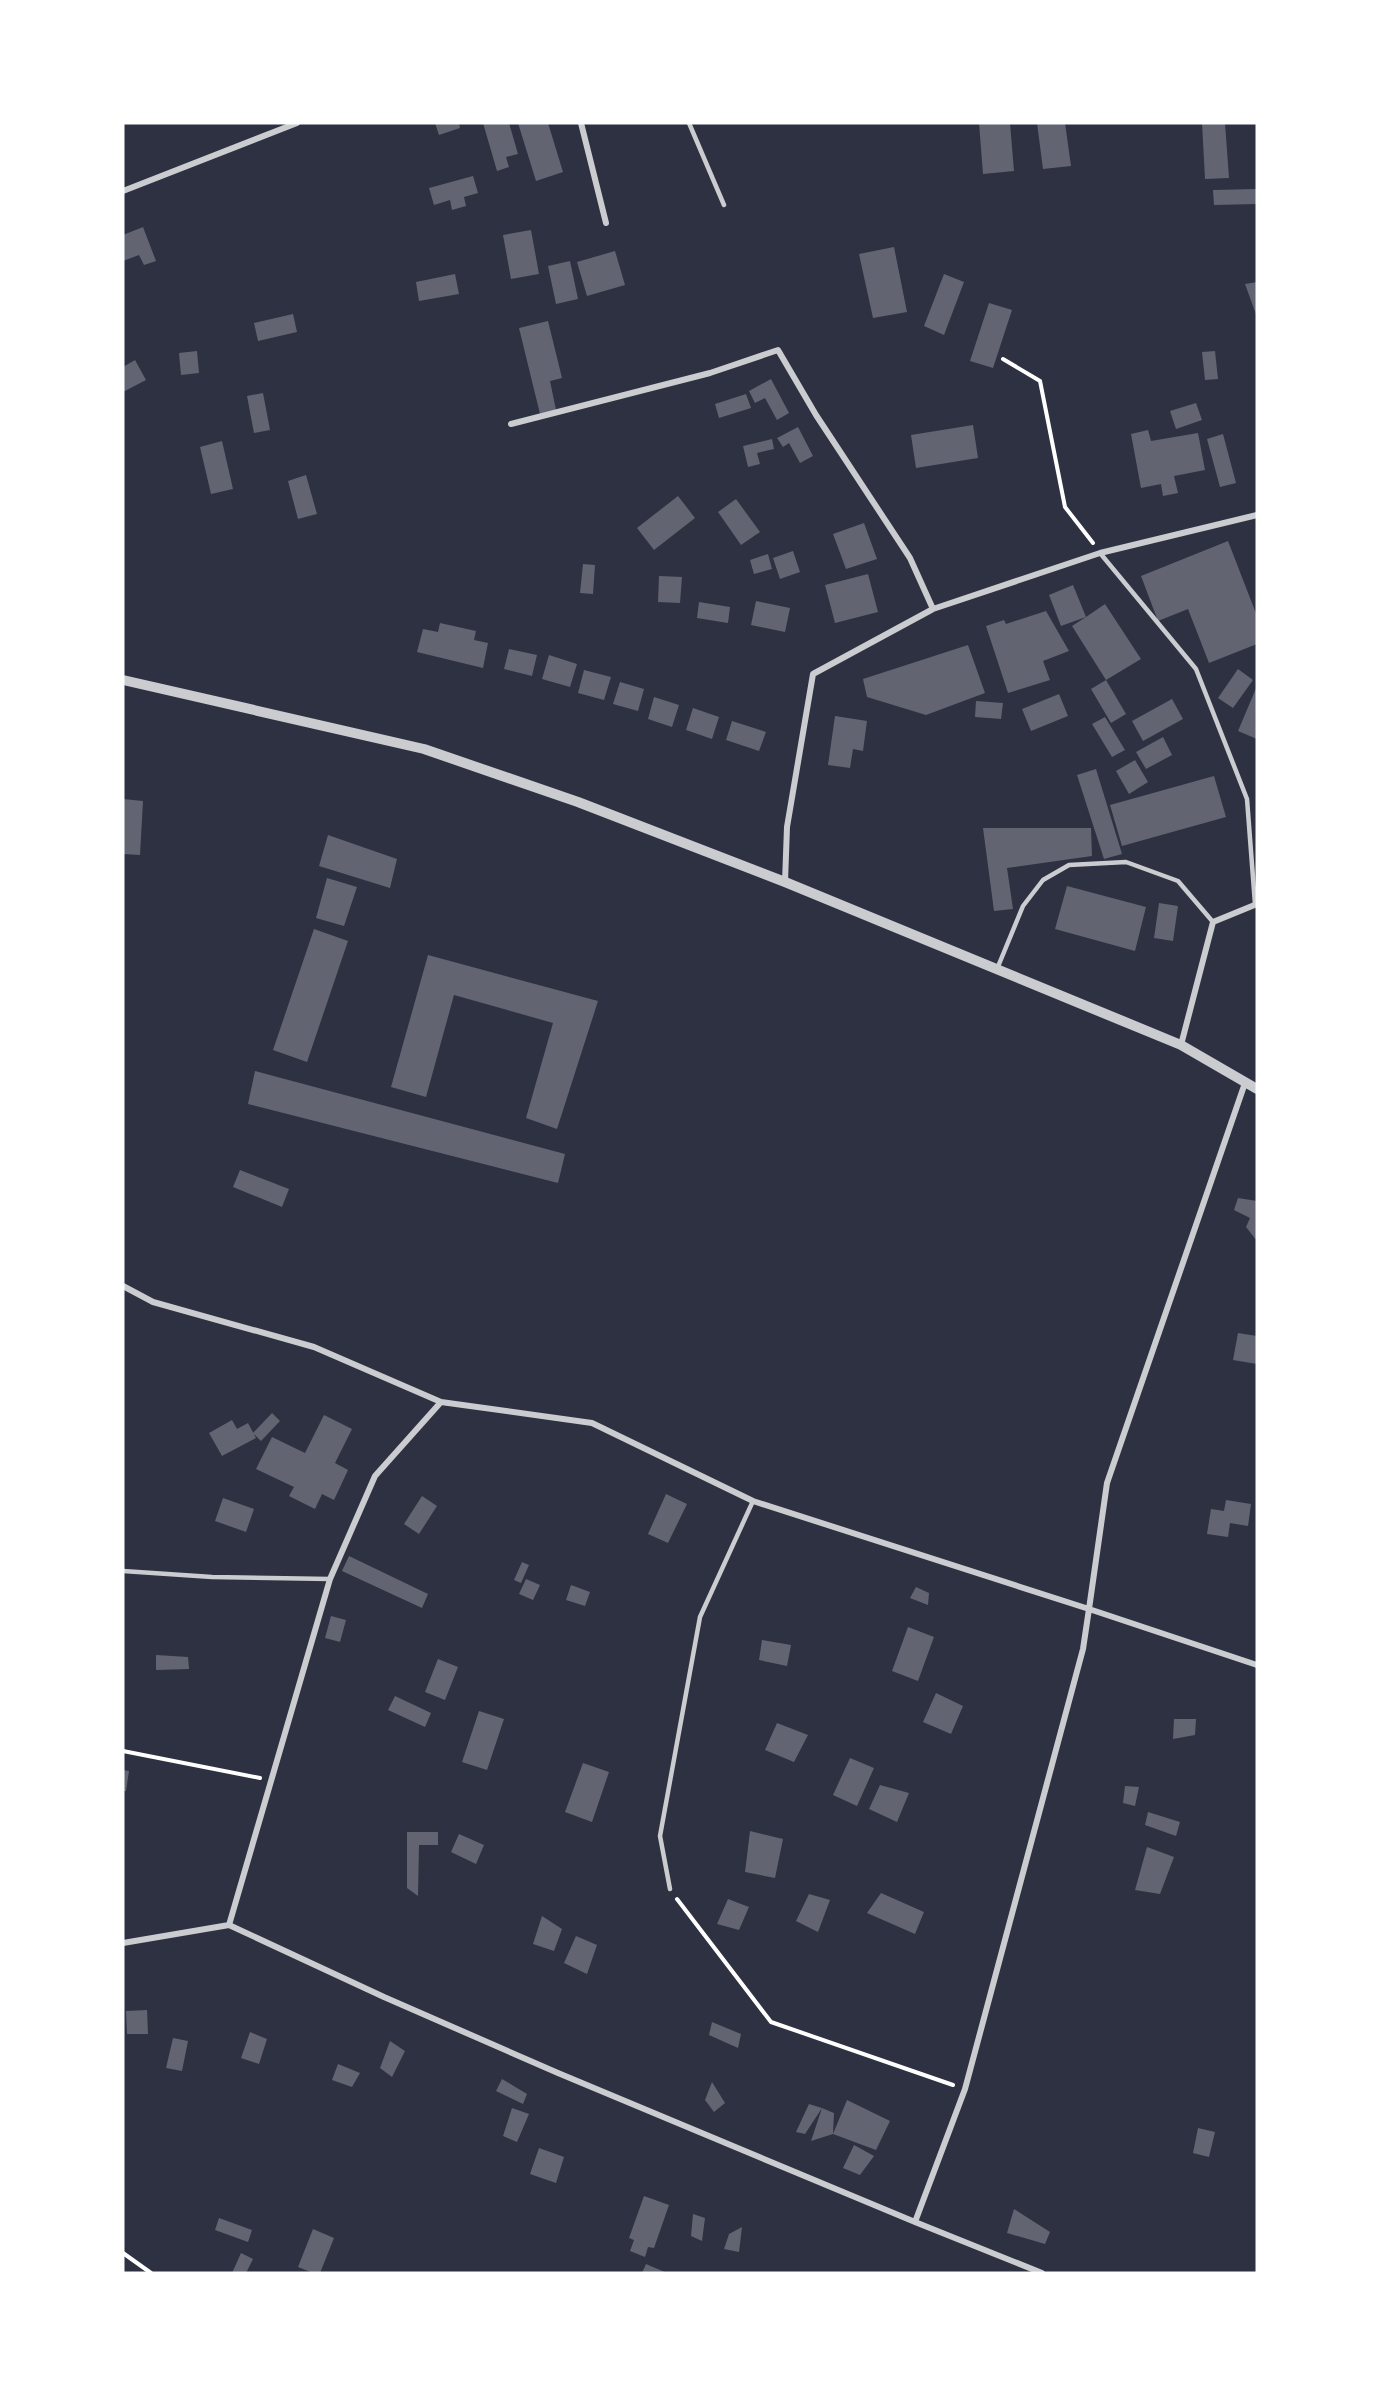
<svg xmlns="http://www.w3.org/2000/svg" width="1380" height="2396" viewBox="0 0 1380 2396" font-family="Jost,sans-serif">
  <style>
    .building { fill: #626471 }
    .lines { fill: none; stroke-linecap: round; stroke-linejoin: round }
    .path { stroke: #fff; stroke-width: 4 }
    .service { stroke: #caccd0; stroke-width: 4.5 }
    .minor { stroke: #caccd0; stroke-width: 6 }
    .tertiary { stroke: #caccd0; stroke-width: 10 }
  </style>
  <rect width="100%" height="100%" fill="#2d3142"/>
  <path class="building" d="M435,123H459L460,128L439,135Z
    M483,123H509L518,154L506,157L509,167L497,171Z
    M518,123H548L563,172L536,181Z
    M979,123H1010L1014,171L983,174Z
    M1037,123H1065L1071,166L1043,169Z
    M1202,123H1225L1229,178L1205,179Z
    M473,176L478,193L464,197L466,206L452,210L450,200L434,205L429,188Z
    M1257,189V204L1214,205L1213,190Z
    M143,227L156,261L144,265L139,255L123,261V235Z
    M531,230L539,274L511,279L503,235Z
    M894,247L907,312L873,318L859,254Z
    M615,251L625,285L587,296L577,262Z
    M570,261L578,299L556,304L548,266Z
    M455,274L459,294L419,301L416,282Z
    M944,274L964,282L944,335L924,326Z
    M1257,282V317L1245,284Z
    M989,303L1012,310L993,368L970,361Z
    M293,314L297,332L258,341L254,323Z
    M548,321L562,378L550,381L556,410L540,414L519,328Z
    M197,351L199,373L181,375L179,353Z
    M1215,351L1218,379L1205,380L1202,352Z
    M135,360L146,380L123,392V367Z
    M771,379L789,413L777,420L765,398L755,403L749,391Z
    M263,393L270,430L254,433L247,396Z
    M746,394L751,408L719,418L715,404Z
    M1196,403L1202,420L1176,429L1170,411Z
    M973,425L978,458L916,468L911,435Z
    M798,427L813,456L800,463L789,443L783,447L777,438Z
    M1148,430L1151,441L1198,433L1205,470L1174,476L1178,493L1163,496L1161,484L1141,488L1131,434Z
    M1223,434L1236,483L1220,487L1207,439Z
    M772,439L774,449L757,453L760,464L748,467L743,446Z
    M222,441L233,489L211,494L200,447Z
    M306,475L317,514L298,519L288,481Z
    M678,496L695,518L654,550L637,528Z
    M736,499L760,532L741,545L718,512Z
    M864,523L877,559L846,569L833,534Z
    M1228,541L1257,616V644L1209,663L1188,609L1158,621L1141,576Z
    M793,551L800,572L780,579L773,558Z
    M768,554L772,569L754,574L750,560Z
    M583,564L595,565L593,594L580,593Z
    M868,574L878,612L835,623L825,585Z
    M659,576L682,577L680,603L658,602Z
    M1073,585L1086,617L1105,604L1141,659L1106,680L1072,626L1086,617L1061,626L1049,595Z
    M756,601L790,608L785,632L751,625Z
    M699,602L730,607L728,623L697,618Z
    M1046,611L1069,651L1043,661L1050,680L1008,693L986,626L1004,620L1006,624Z
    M440,623L476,631L474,640L488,643L483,668L417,652L423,629L438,632Z
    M968,645L985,693L926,715L867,697L863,679Z
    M509,649L537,655L532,676L504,669Z
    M549,655L577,664L570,687L542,679Z
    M1238,669L1253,680L1233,708L1218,698Z
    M584,670L611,677L604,700L578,693Z
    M1106,680L1126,714L1111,723L1091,689Z
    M620,682L644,689L638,711L613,704Z
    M1257,686V739L1238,731Z
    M1059,694L1068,716L1031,731L1022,709Z
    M654,697L679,705L672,727L648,719Z
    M1172,699L1183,719L1143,741L1132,721Z
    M976,701L1003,703L1001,719L975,717Z
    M693,708L719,717L712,739L686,730Z
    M835,716L867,721L863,751L853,749L850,768L828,765Z
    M1105,717L1125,750L1112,757L1092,724Z
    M732,721L766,732L759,751L726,740Z
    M1163,737L1172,755L1146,769L1136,752Z
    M1135,760L1148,782L1129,794L1116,771Z
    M1096,769L1122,854L1104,859L1077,775Z
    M1214,776L1226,817L1122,846L1110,805Z
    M123,799L143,801L140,855L123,854Z
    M983,828H1091L1092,856L1007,868L1013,909L994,911Z
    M328,835L397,859L390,888L319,866Z
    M327,878L357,887L344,926L316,918Z
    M1067,886L1146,907L1135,951L1055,929Z
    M1159,903L1178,906L1173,941L1154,938Z
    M314,929L348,941L307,1062L273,1050Z
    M428,955L598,1001L557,1129L526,1118L553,1023L454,995L426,1097L391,1087Z
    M255,1071L565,1154L558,1183L248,1104Z
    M240,1170L289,1189L282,1207L233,1187Z
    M1238,1198L1257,1201V1241L1246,1227L1250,1218L1234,1210Z
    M1238,1333L1257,1336V1364L1233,1360Z
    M272,1413L280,1421L261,1441L253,1433Z
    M324,1415L352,1429L335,1463L348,1470L334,1500L322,1494L315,1509L289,1496L294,1487L256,1469L272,1437L305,1453Z
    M232,1420L237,1429L248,1423L256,1438L222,1456L209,1433Z
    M666,1494L687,1504L668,1543L648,1534Z
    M422,1496L437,1506L419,1534L404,1524Z
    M223,1498L254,1509L246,1532L215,1521Z
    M1226,1500L1251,1504L1248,1526L1230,1523L1228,1537L1207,1534L1211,1509L1224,1511Z
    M349,1556L428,1594L422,1608L342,1571Z
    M522,1562L529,1565L521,1583L514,1580Z
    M526,1579L540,1585L533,1600L519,1594Z
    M571,1585L590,1592L585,1606L566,1600Z
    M916,1587L929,1593L928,1605L910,1598Z
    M331,1616L346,1620L340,1642L325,1638Z
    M908,1627L934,1637L918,1681L892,1671Z
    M762,1640L791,1645L787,1666L759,1660Z
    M156,1655L188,1657L189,1669L156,1670Z
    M438,1659L458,1667L445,1700L425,1692Z
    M936,1693L963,1706L951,1734L923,1722Z
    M395,1696L431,1713L425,1727L388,1710Z
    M479,1711L504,1719L487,1770L462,1762Z
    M1174,1719H1196L1195,1735L1173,1739Z
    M777,1723L808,1735L794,1762L765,1750Z
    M850,1758L874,1768L857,1806L833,1795Z
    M583,1763L609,1772L592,1822L565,1812Z
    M123,1770L129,1771L126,1791H123Z
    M880,1785L909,1793L897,1822L869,1809Z
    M1125,1786L1139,1787L1135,1806L1123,1803Z
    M1148,1812L1180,1822L1176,1836L1145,1825Z
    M750,1831L783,1839L775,1878L745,1872Z
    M407,1832H438V1845H419L418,1896L407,1888Z
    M459,1834L484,1845L476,1864L451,1852Z
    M1147,1847L1174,1857L1160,1894L1135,1890Z
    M881,1893L924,1912L915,1934L867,1913Z
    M809,1894L830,1900L818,1932L796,1921Z
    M728,1899L749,1907L739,1930L717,1924Z
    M542,1916L562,1929L554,1951L533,1944Z
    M576,1936L597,1945L587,1974L564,1963Z
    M147,2010L148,2034H127L126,2011Z
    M712,2022L741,2034L738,2048L709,2035Z
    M250,2032L267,2039L259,2064L241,2058Z
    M173,2038L188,2041L182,2071L166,2068Z
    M390,2041L405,2051L392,2077L380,2068Z
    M338,2064L360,2073L352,2087L332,2080Z
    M502,2079L527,2094L523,2104L496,2091Z
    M712,2082L725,2103L714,2112L705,2100Z
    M847,2100L890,2121L876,2150L833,2134Z
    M809,2104L822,2108L834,2113L833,2134L811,2141L822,2108L805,2134L796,2132Z
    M512,2108L529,2114L517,2142L503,2136Z
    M1198,2128L1215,2132L1209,2157L1193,2153Z
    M854,2145L874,2156L860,2175L843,2168Z
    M539,2148L564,2157L556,2183L530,2174Z
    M644,2196L669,2205L654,2248L648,2247L645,2257L630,2251L634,2240L629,2238Z
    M1014,2209L1050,2232L1045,2244L1007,2233Z
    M693,2214L705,2218L702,2241L691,2236Z
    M219,2218L252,2230L248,2242L215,2230Z
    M742,2227L739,2252L724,2249L729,2234Z
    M313,2229L334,2238L320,2273H313L298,2267Z
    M241,2253L253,2259L246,2273H232Z
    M646,2264L667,2273H642Z"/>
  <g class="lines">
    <path class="path" d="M1003,359L1040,381L1065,507L1093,543
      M123,1751L260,1778
      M677,1899L771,2022L953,2085
      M123,2253L151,2273"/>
    <path class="service" d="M689,123L724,205
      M1100,553L1196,669L1247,799L1255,904
      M997,969L1023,906L1043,880L1069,865L1126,862L1178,881L1213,922
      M123,1571L212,1577L330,1579
      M670,1889L660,1836L700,1617L753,1501"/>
    <path class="minor" d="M581,123L606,223
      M123,191L297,123
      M511,424L710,373L778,350L816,415L910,558L933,609
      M785,882L787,827L813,674L933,609L1100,553L1257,515
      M1181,1045L1213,922L1257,904
      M123,1286L153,1302L314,1347L441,1402
      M229,1925L330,1579L375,1476L441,1402L592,1423L753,1501L1089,1609L1107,1483L1245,1083
      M123,1943L229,1925L384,1997L558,2073L915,2222L1042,2273
      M915,2222L965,2089L1083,1649L1089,1609L1257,1665"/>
    <path class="tertiary" d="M123,680L424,749L578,802L785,882L1181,1045L1257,1089"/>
  </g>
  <rect width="1380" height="2396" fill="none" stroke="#ffffff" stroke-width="249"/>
</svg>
